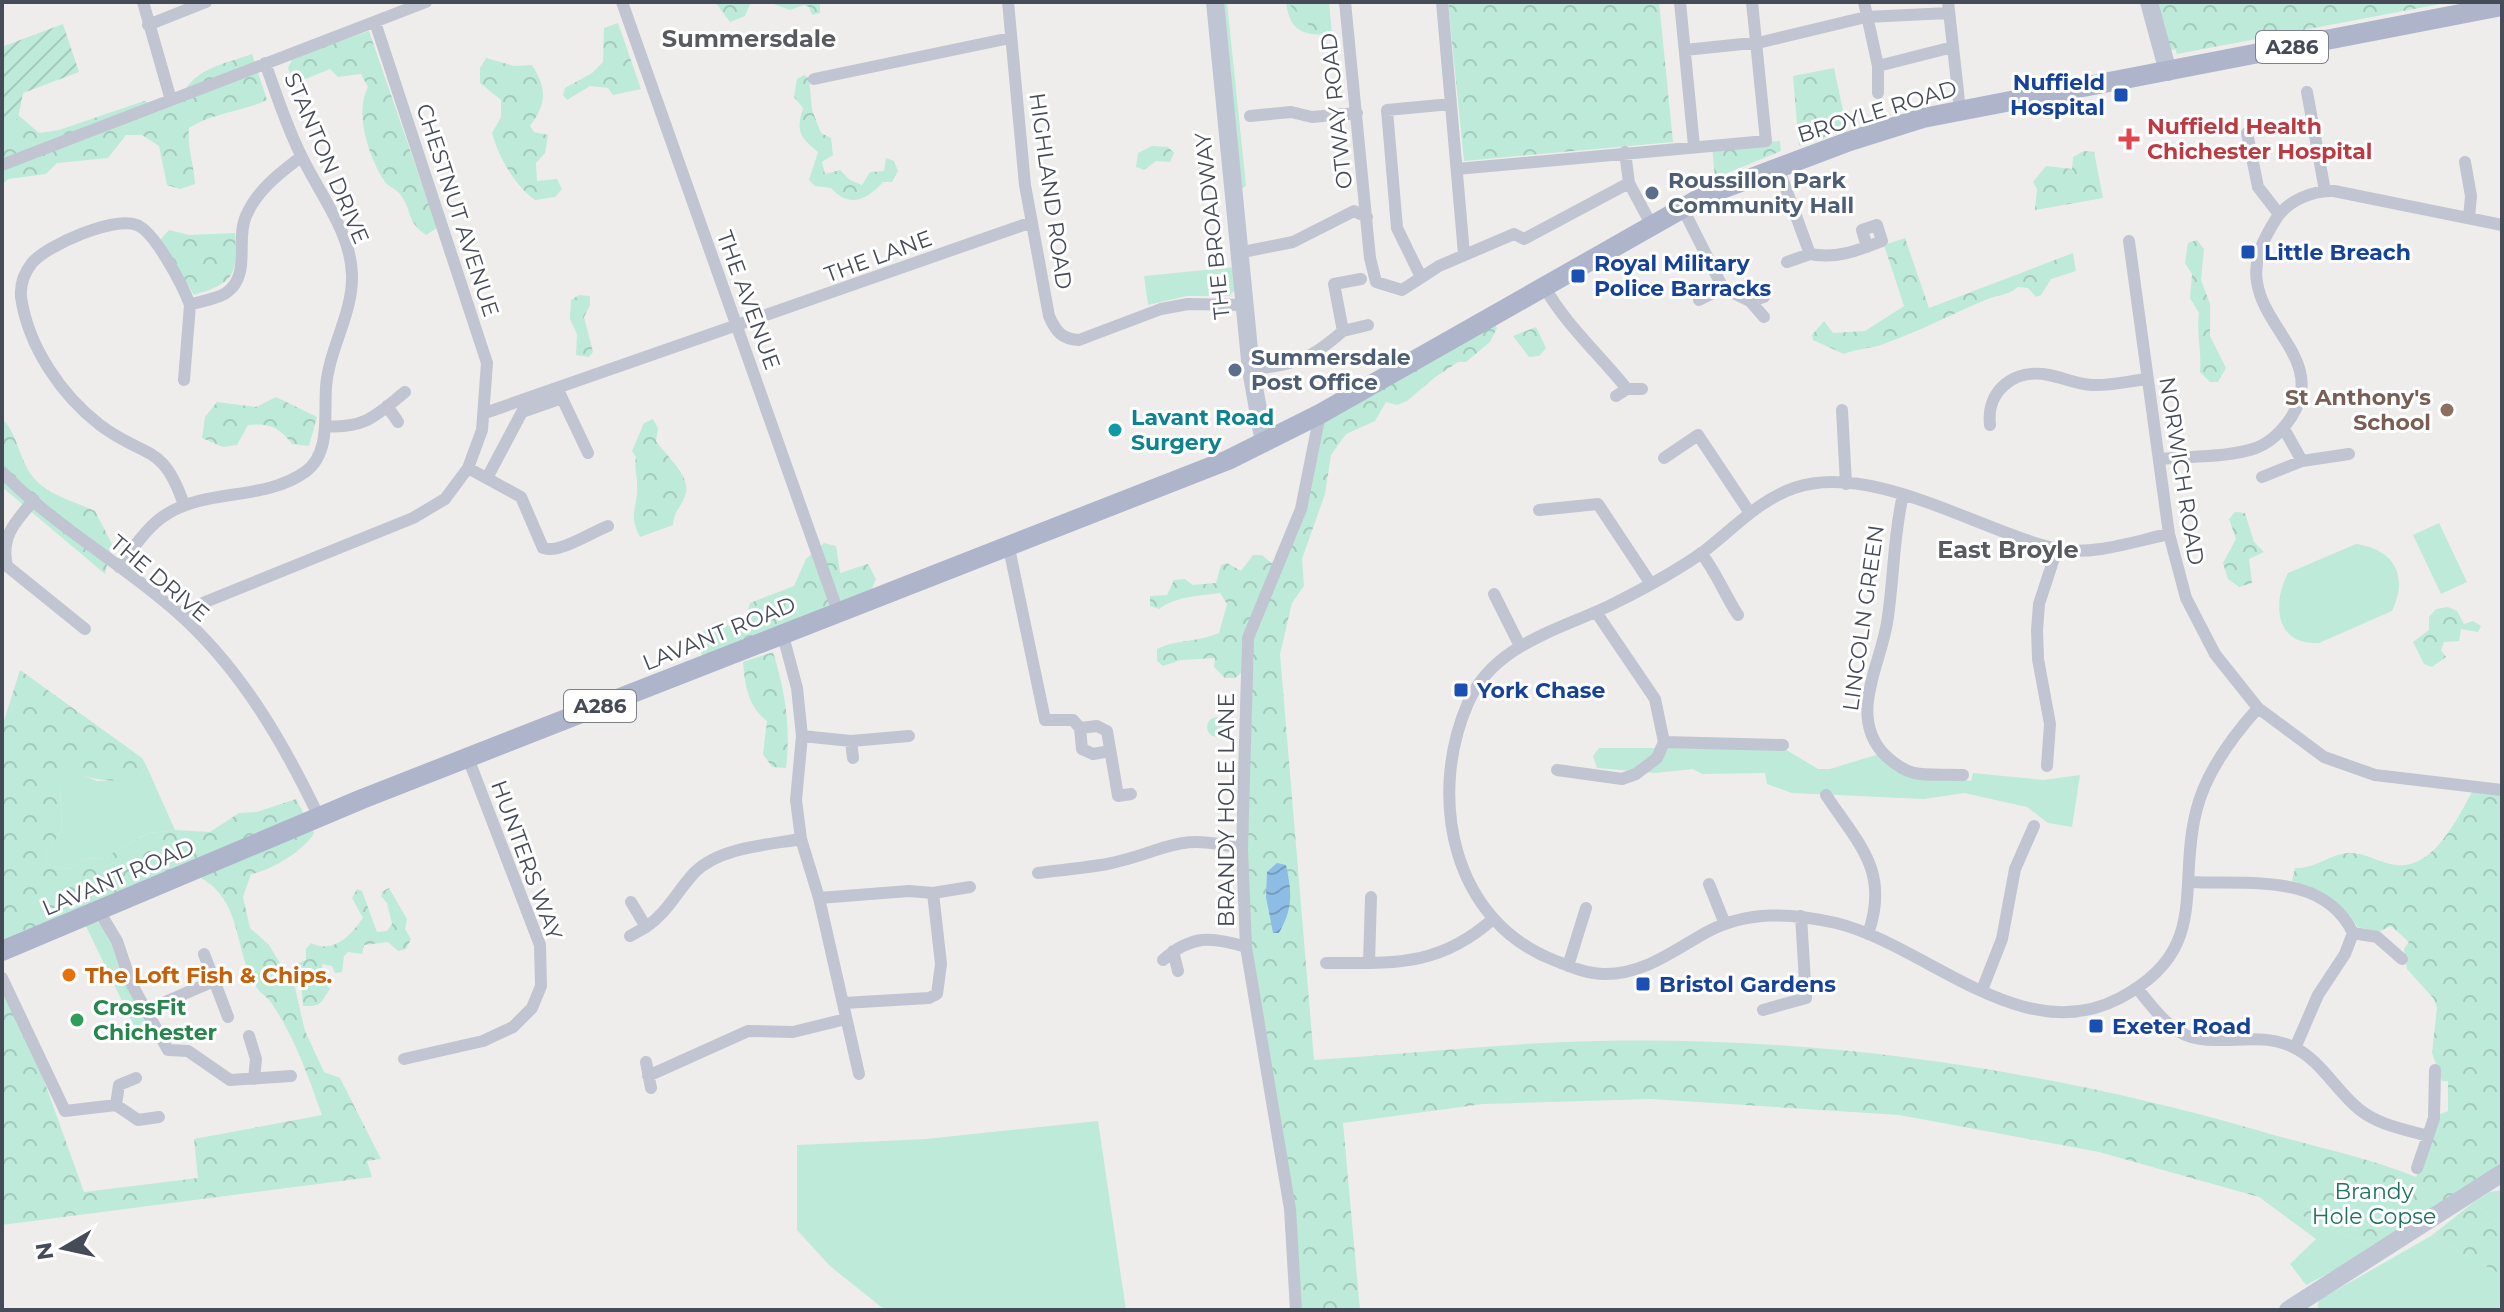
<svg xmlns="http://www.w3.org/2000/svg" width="2504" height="1312" viewBox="0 0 2504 1312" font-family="Montserrat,sans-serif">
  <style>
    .grass { fill: #bdead9 }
    .forest { fill: url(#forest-crowns) }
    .garden { fill: url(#garden-furrows) }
    .water { fill: url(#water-waves) }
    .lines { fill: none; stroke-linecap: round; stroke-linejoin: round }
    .street { stroke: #c1c5d1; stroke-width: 12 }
    .secondary { stroke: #c0c5d4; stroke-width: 18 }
    .primary { stroke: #aeb5ca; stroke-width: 20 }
    .transit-dot { fill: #1a4fb4; stroke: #fff; stroke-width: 3 }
    .health-dot { fill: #e0444e; stroke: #fff; stroke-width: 3 }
    .service-dot { fill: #5c6f8a; stroke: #fff; stroke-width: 3 }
    .education-dot { fill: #8d6e63; stroke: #fff; stroke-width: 3 }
    .culture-dot { fill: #0f9aa8; stroke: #fff; stroke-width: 3 }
    .food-dot { fill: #e8710a; stroke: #fff; stroke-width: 3 }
    .leisure-dot { fill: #2e9e5b; stroke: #fff; stroke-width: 3 }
    .labels { text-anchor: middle; stroke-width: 6; stroke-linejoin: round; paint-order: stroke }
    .shield { fill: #fff; stroke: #7e818a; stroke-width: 2 }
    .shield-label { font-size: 20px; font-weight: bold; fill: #464b58 }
    .transit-label { font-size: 22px; font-weight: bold; fill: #164399; stroke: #fff; text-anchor: start }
    .street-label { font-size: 22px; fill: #464b58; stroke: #fff }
    .health-label { font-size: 22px; font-weight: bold; fill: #be3a42; stroke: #fff; text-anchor: start }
    .service-label { font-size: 22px; font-weight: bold; fill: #4e5e75; stroke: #fff; text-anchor: start }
    .education-label { font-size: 22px; font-weight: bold; fill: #785e54; stroke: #fff; text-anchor: end }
    .culture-label { font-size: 22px; font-weight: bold; fill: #0d838f; stroke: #fff; text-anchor: start }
    .food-label { font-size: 22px; font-weight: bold; fill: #c56008; stroke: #fff; text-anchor: start }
    .leisure-label { font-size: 22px; font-weight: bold; fill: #27864d; stroke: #fff; text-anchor: start }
    .park-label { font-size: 22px; fill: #1d735d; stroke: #fff }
    .neighbourhood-label { font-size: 24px; font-weight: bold; fill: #5a5b61; stroke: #fff }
  </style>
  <defs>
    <pattern id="forest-crowns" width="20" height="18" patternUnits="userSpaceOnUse" patternTransform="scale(2)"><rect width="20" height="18" fill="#bdead9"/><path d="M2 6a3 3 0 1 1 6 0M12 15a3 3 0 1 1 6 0" fill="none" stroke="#a4cabc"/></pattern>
    <pattern id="garden-furrows" width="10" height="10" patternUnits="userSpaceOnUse" patternTransform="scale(2)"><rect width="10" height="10" fill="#bdead9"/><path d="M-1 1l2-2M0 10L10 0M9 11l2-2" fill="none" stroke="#a4cabc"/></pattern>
    <pattern id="water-waves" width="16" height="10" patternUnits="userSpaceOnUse" patternTransform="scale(2)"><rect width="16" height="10" fill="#8dbde4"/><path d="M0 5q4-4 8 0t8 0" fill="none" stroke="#759cbc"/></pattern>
  </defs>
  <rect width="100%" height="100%" fill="#efedec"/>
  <path class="grass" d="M1222,2H1227L1246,186L1241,189Z
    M1286,2H1329L1332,34C1305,36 1290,33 1286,2Z
    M1236,267L1238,287L1229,296H1187L1148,305L1144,276Z
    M2439,523L2467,582L2441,594L2413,535Z
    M2356,544C2394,549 2409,576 2392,611L2319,643C2275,646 2272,603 2288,573Z
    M1207 727a10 10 0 1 1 20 0a10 10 0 1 1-20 0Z
    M1599,748H1783L1818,769H1830L1879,754L1888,763L1971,781L1973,773L2043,780L2080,775L2072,827L2048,823L2027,807L1964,793L1924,799L1792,793L1767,784L1765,773L1702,774L1693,769L1655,773L1597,768L1593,756Z
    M146,765L175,830L148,833L102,859L87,858L70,869L51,867L45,855L62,830L60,787L68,770L97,781L138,779Z
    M93,919L105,927L149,1017L136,1030L84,922Z
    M1098,1121L1126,1310H885L830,1266L797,1230V1145L926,1139Z
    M2502,1190V1226L2474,1202L2490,1192Z
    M2259,1197L2377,1248L2306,1285L2290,1264L2316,1239Z
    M2431,1236L2502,1275V1310H2317L2319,1300Z"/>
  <path class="forest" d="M715,2H751L745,16L730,22Z
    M768,2H820V13L812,15L809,7L804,5L790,10Z
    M1308,2L1326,21L1317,34L1288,3Z
    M1448,2H1659L1673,142L1464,161Z
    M2150,2H2451L2177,54L2175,49L2167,52Z
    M618,23L641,89L613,95L608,88L590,86L567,100L563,95L565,88L592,73L603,62L604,28Z
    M369,31L437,228L426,235C405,220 413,211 400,194C396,189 389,187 385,182C369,158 354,113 368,87L361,74L338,77L330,69L295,83L288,68L293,58Z
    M252,54L267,100C241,112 212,113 189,128C187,147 194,165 195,184L180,189L167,185L159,146L142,135H126L108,158L57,163L46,174L8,179L2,185V101L39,133L59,130L144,101L166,108L180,102C189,69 222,65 252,54Z
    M486,58L514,66L532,65C547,89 547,103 530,126L534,132L548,135L545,153L536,163L537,181L557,179L562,189L555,197L535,200C515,186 498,156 492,133L501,117V100L480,83V68Z
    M1834,68L1847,129L1799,146L1793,76Z
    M804,75L809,78L812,110L821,133L831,138L833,155L822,162L825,174L840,170L850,180L862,185L870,172L884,171L886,158L894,161L898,171L892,182H883C866,201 849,208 831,188L815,186L809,180L818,152C799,136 796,132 803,108L794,97L797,79Z
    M1780,141L1781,151L1715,178L1712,146Z
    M1152,146L1168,147L1174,153L1170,162L1156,161L1144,170L1136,167L1138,153Z
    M2084,151L2094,152L2103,198L2035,210L2037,189L2033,182L2046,166L2072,169L2073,157Z
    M169,230L189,235L235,233C237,275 236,282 194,295L160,240Z
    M1905,238L1929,308L2073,253L2076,271L2051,279L2041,295L2036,297L2028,288L2018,287C2007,296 1996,295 1983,301C1950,315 1920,331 1886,343C1872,349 1858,348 1844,354L1813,340L1812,335L1824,321L1833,333L1865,331L1904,306L1884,245Z
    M2197,240L2204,249L2201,280L2210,304V336L2226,368L2218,382H2210L2200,372C2202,351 2196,333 2199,313L2190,298L2192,274L2185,263L2188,243Z
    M579,295L590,296V305L584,317L593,352L589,357L576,355L577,334L570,319L571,300Z
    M1492,320L1497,328L1490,342L1466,362H1458L1434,378L1407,401L1397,405L1386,402L1375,421L1346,434L1331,455L1325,494L1302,559L1304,586L1292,603L1280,654L1314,1060C1408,1054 1503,1043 1597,1041C1821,1036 2045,1069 2260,1131C2311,1146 2367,1157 2416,1177L2438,1115L2448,1111V1081H2442L2432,1053L2437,1008L2434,999L2407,969L2404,949L2409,942L2391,926L2378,932L2358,927C2341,901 2321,890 2292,881L2295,868C2315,869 2328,855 2348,853C2364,852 2380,863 2396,865C2434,869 2457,819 2472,792L2502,795V1165L2377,1248L2259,1197L2099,1152L1899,1115L1651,1099L1483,1104L1343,1123L1360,1310H1300L1250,945L1247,854L1252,637L1303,511L1322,419Z
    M1536,327L1546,348L1539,356L1529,357L1513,336Z
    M276,397L317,417L309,446L292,444C279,427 269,423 248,425L237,445L223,447L202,438L205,417L217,402L256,407Z
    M2,418C16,433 18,451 27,468C40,494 72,500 95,511L112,544L105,574L2,487Z
    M653,419L658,428L656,441C666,456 693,477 685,496C681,508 674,510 673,525L640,537C627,512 639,508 637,484C637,474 634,468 636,457L632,451L644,423Z
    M2235,512L2245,513L2254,542L2264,552L2249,559L2252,583L2239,587L2228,579L2223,563L2236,539L2229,519Z
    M824,543L836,546L840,573L868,564L876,579L870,593L703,658L696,641L708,626L722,620L730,627L744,626L750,603L794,586L806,559Z
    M1253,555H1262L1273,564L1242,637L1241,673L1235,678H1225L1214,667L1215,658L1181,660L1163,666L1157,661V649C1177,639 1199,642 1219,633L1227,604L1220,593C1199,596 1176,596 1159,609L1150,606V596L1167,595L1174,580L1185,579L1193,585L1216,583L1221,565L1227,563L1241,571Z
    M2448,607L2457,611L2464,624L2473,621L2481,626L2478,632L2461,629L2459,641L2444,642L2441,650L2446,657L2432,667L2424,664L2413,642L2429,630V617L2436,609Z
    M773,652C785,691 791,726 786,768L772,767L763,754L767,721C748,706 745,686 743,662Z
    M20,670L142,758L146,765L138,779C111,783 94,780 68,771L60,787L62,830L45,855L51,867L70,869L87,858L102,859L148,833L175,830L210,832L239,813L257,812L296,799L314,833C305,850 270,871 251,874L243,897L250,928L269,945L295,988L305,1031L324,1072L340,1078L381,1159L367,1161L372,1177L2,1225V986L42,1075L84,1192L198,1178L194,1139L322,1115C308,1076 294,1035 270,1001C266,996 260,993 257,988C233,954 245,899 197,876L2,944V727Z
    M389,888L407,919L405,929L411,939L406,949L398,951L388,942L364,945L362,954L348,952L344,956L342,972L335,973L332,966L322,964L323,981L330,989C321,1001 323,1007 303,1006L301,984L291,974L294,965L306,960V949L311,943C334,954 349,937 363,918L352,898L357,889L362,891L377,932L387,931L392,924L387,903L381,896L383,891Z
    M2474,1202L2502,1226V1275L2431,1236Z"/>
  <path class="garden" d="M63,24L79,72L23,93L18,118L2,131V43L4,46Z"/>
  <path class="water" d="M1277,863L1286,865C1292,892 1293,909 1279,933H1273L1266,897L1267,872Z"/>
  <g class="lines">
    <path class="street" d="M143,2L171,100
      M622,2L838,612
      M1008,2L1025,185L1049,316C1056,332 1062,339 1079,340L1161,309L1188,304L1244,305
      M1345,2L1370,258L1376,282L1402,290L1439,266L1514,234L1524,239L1629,183
      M1442,2L1464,254
      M1680,2L1694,146
      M1864,2L1878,66V93
      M1948,2L1960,110
      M148,25L206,2
      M1685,50L1762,42L1866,17L1949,13
      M1878,66L1953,47
      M814,79L1010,38
      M2307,92L2325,191
      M1250,116L1291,112L1312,117L1357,113
      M2247,133L2258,187L2279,214
      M1625,152L1629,183L1651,224
      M2465,162L2471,196L2469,218
      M2,165L426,2
      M1778,167L1810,254C1836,259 1857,251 1882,241L1877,225L1862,230L1867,247
      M1457,169L1766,141L1752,2
      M1682,207L1723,288L1750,301L1764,297
      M2129,241L2169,534L2186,598L2215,654L2258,708L2324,757L2375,775L2502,790
      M1238,253L1293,242L1354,211L1367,217
      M1787,262L1810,254
      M1421,277L1397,228L1387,110L1451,104
      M1544,286C1565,324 1600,355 1627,389
      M1699,300L1723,288
      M1750,301L1764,317
      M1343,331L1368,325
      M1251,370C1298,362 1306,363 1343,331L1334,284L1361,279
      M184,380L190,305
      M560,394L588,453
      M1616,396L1627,389H1642
      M387,406L398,422
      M1842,410L1846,484
      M485,413L1032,222
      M1990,425C1986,390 2015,368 2049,375C2064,378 2077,384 2092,385C2110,386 2129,381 2147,379
      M325,426C365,429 375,416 405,392
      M2284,429L2302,461
      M1664,458L1698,435L1750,513
      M2159,459C2189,456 2227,458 2256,448C2272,442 2283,430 2292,416C2325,363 2264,330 2257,282C2253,259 2264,238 2276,219C2287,201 2313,190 2334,191L2502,225
      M468,468L521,497L543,548C559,554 590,533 608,526
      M2,472C54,526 122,563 178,613C241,669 283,742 319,817
      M2262,477L2302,461L2349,454
      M487,478L522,412L562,398
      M1903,495C1893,537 1894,580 1887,623C1880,666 1849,715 1883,753C1891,761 1902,770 1914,773C1929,776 1948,774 1963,775
      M34,500C16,521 0,536 7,566L85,629
      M184,505C163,442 145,459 100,425C61,395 28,346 21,297C20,284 24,273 32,263C47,245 114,216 137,225C155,232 183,286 190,305C201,301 217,299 226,293C252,275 235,240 246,216C257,190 280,173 301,157
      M1539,510L1598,504L1651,584
      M2169,534C2135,541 2093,556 2058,549C1982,533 1874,461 1794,488C1759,500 1732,530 1703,552C1675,572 1645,588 1615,603C1561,630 1494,643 1468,703C1427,797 1452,922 1556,961C1571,967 1588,974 1605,974C1645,974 1674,950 1707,932C1748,910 1792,913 1836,923C1927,945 2022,1050 2120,998C2211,950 2177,888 2196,812C2205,773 2232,737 2258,708
      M1009,548L1045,720H1073L1080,728L1097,726L1107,731L1118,796L1131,794
      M1701,553C1717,573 1724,594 1738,615
      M119,567C133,549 147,526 167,514C209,488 264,501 305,472C331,454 324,414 326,387C329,348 353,314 352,275C351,233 321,196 303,159C287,129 277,95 265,63
      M1494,594L1520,646
      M178,613L413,518L445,499L468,468L482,430L487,363L375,22
      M782,632L797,688L802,736L851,741L853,758
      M1080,728L1082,749L1093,754L1110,751
      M802,736L796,800L801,839L819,898L859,1074
      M851,741L909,736
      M1664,742L1783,745
      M2047,766L2050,724L2038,659L2037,630L2039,604L2057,549
      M1557,770L1622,779L1636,774L1657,758L1664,742L1655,699L1596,612
      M1826,795C1859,845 1890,871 1868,934
      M1038,873C1061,870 1084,868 1107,864C1168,852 1173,831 1242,849
      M2191,882C2248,885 2324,872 2353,933L2345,954L2318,995L2295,1048
      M1709,884L1725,924
      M819,898L909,891L933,893
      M631,902L646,927C668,912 677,891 695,872C720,847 768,845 801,839
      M99,911L117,941L131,983L168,1050L188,1051L230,1080L291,1076
      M2353,933L2377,937L2402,959
      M630,936L646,927
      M1173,951L1178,971
      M204,954L228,1017
      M1163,960C1191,935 1211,936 1246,947
      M1326,963C1394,963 1439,967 1493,919
      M1369,963L1371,897
      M1568,966L1586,908
      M2,978L65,1111L116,1105
      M2137,988C2151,1005 2169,1031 2191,1037C2224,1046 2260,1031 2293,1047C2321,1060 2336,1091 2360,1110C2379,1125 2404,1129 2428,1136L2434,1118L2435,1070
      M1982,990L2002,939L2015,869L2034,826
      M844,1003L929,998L937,994L941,964L933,893L970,887
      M149,1009L214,981
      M1763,1010L1806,998L1801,916
      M249,1036L256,1059L254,1079
      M404,1059L483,1041L513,1027L532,1008L541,986L540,945L468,758
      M646,1062L651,1088
      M648,1076L748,1031L793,1032L846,1019
      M136,1078L119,1085L116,1105L138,1120L159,1117
      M2417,1168L2428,1136
      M1296,1310L1290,1209L1246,947L1242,849L1248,638L1301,509L1320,414"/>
    <path class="secondary" d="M1215,2L1251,370L1264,443
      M2149,2L2168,72
      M2288,1310L2502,1173"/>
    <path class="primary" d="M2,951L362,799L1228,460L1320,414L1706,195L1850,141L1923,118L2502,6"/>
  </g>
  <g class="transit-dot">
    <rect x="2113" y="87" width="16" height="16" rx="4"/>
    <rect x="2240" y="244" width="16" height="16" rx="4"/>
    <rect x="1570" y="268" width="16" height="16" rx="4"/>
    <rect x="1453" y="682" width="16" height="16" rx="4"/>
    <rect x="1635" y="976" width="16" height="16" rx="4"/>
    <rect x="2088" y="1018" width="16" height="16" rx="4"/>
  </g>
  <path class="health-dot" d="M2125 127h8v8h8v8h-8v8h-8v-8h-8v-8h8z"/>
  <g class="service-dot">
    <circle cx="1652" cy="193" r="8"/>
    <circle cx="1235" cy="370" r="8"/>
  </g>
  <circle class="education-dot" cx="2447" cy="410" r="8"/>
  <circle class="culture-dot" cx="1115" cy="430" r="8"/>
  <circle class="food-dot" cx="69" cy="975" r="8"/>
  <circle class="leisure-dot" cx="77" cy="1020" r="8"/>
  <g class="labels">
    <g class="shield">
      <rect x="2256" y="31" width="72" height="32" rx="6"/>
      <rect x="564" y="690" width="72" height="32" rx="6"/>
    </g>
    <g class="shield-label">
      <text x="2292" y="54">A286</text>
      <text x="600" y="713">A286</text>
    </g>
    <g class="transit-label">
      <text x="2105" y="90" text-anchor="end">Nuffield<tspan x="2105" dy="25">Hospital</tspan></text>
      <text x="2264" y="260">Little Breach</text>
      <text x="1594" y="271">Royal Military<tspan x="1594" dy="25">Police Barracks</tspan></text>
      <text x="1477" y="698">York Chase</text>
      <text x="1659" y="992">Bristol Gardens</text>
      <text x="2112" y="1034">Exeter Road</text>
    </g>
    <g class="street-label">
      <text transform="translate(1336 111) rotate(-96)" y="8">OTWAY ROAD</text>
      <text transform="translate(1877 111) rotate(-17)" y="8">BROYLE ROAD</text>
      <text transform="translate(327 158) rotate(67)" y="8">STANTON DRIVE</text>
      <text transform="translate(1051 191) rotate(82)" y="8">HIGHLAND ROAD</text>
      <text transform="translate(458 210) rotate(72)" y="8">CHESTNUT AVENUE</text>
      <text transform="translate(1212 226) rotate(-96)" y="8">THE BROADWAY</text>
      <text transform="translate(878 256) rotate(-20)" y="8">THE LANE</text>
      <text transform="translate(749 300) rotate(70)" y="8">THE AVENUE</text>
      <text transform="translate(2182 471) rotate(81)" y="8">NORWICH ROAD</text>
      <text transform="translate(160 578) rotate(40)" y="8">THE DRIVE</text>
      <text transform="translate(1863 618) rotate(-82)" y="8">LINCOLN GREEN</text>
      <text transform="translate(719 633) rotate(-22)" y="8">LAVANT ROAD</text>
      <text transform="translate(1226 810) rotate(-90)" y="8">BRANDY HOLE LANE</text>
      <text transform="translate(527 860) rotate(70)" y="8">HUNTERS WAY</text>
      <text transform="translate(118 877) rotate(-23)" y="8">LAVANT ROAD</text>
    </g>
    <g class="health-label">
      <text x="2147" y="134">Nuffield Health<tspan x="2147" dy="25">Chichester Hospital</tspan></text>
    </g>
    <g class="service-label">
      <text x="1668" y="188">Roussillon Park<tspan x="1668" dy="25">Community Hall</tspan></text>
      <text x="1251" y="365">Summersdale<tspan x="1251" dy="25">Post Office</tspan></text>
    </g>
    <g class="education-label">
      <text x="2431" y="405">St Anthony's<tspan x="2431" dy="25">School</tspan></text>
    </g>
    <g class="culture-label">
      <text x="1131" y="425">Lavant Road<tspan x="1131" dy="25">Surgery</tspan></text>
    </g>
    <g class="food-label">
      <text x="85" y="983">The Loft Fish &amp; Chips.</text>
    </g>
    <g class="leisure-label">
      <text x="93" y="1015">CrossFit<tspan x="93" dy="25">Chichester</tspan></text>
    </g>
    <g class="park-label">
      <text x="2374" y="1199">Brandy<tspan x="2374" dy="25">Hole Copse</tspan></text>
    </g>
    <g class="neighbourhood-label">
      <text x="749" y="47">Summersdale</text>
      <text x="2008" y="558">East Broyle</text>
    </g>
  </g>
  <rect width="2504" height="1312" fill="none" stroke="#464b58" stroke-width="8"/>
  <g transform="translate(64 1248) rotate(261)" stroke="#ffffff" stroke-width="6" paint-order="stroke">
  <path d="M0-6L14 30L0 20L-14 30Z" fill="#464b58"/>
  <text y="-12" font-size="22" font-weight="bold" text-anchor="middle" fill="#464b58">N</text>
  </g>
</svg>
